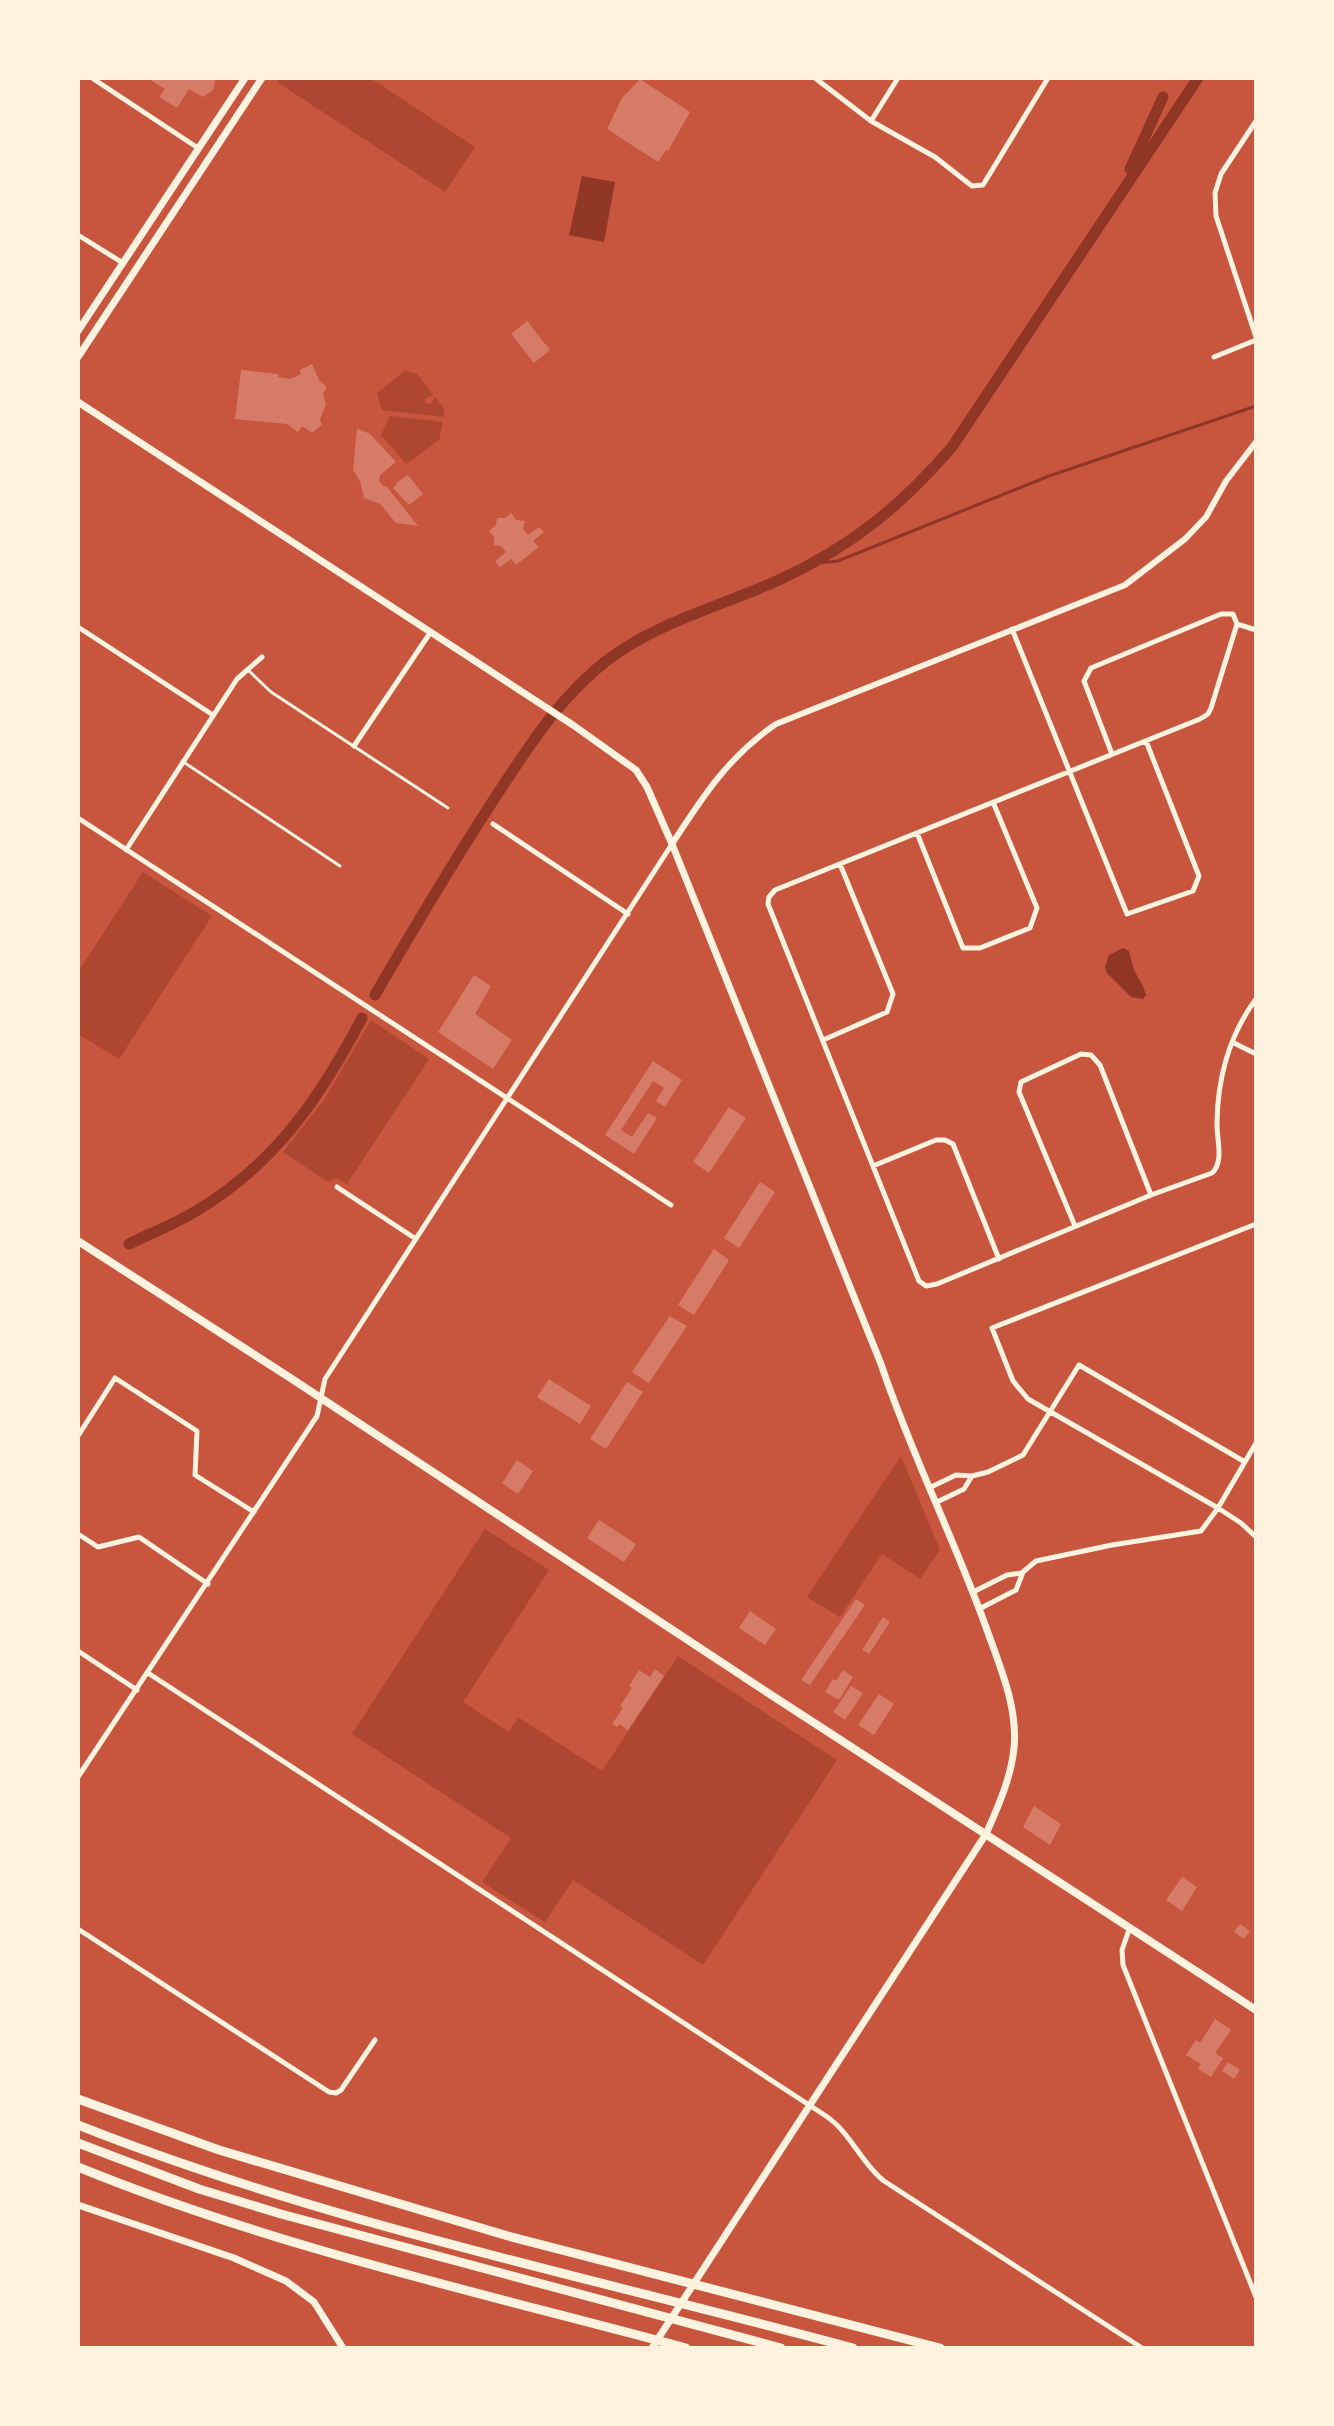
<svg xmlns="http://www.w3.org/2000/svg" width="1334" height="2426" viewBox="0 0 1334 2426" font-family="'Noto Sans',sans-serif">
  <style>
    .green { fill: #ae4732 }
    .water { fill: #8f3625 }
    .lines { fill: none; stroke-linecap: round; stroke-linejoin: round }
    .stream { stroke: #8f3625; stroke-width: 3 }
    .canal { stroke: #8f3625; stroke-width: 11 }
    .building { fill: #d67c66 }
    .service { stroke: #fff3e0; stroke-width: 3 }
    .minor { stroke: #fff3e0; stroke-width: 5 }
    .tertiary { stroke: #fff3e0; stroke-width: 6 }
    .secondary { stroke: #fff3e0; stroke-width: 7 }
    .primary { stroke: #fff3e0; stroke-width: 8 }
    .motorway { stroke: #fff3e0; stroke-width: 9 }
  </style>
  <rect width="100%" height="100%" fill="#c8553d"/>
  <path class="green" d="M280,78H370L475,147L445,192L277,82Z
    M405,371L417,374L433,395L426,398L425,403L430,404L435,397L444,408V417L382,410L377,393Z
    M390,416L443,422L439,440L406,464L381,435Z
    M143,872L212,916L119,1059L78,1034V972Z
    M371,1020L429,1059L347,1184L336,1178L328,1182L283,1152L324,1100Z
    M901,1456L940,1550L920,1579L882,1554L840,1617L807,1597Z
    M485,1529L549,1570L463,1702L509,1732L518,1717L602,1771L678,1656L837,1760L703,1965L573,1880L545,1922L482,1882L511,1838L352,1734Z"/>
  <path class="water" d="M582,176L615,182L604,242L569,235Z
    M1123,948L1129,951L1134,970L1143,986L1146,995L1143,999L1131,997L1107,973L1105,967L1109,955Z"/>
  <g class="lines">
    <path class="stream" d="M810,564L838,561L1049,476L1256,406"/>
    <path class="canal" d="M1130,169L1163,97
      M375,995C415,926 455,859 498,793C531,743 562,694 610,658C660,621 725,605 781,579C852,546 901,506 952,447L1198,78
      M129,1244C151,1233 175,1224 196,1211C275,1164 320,1098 362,1018"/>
  </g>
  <path class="building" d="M147,78H216L213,90L203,97L189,89L177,108L159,97L165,89Z
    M640,79L690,112L668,151L666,150L658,162L607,129L622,98Z
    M527,321L550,350L534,363L511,334Z
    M312,364L319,380L327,387L323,394L326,405L320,419L322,425L312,433L302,426L298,432L287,424L235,419L241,370L278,374V377L290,379L301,374L300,370Z
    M357,428L370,434L396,462L380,475L379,481L383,486L387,487L418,526L396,523L380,504L364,498L360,481L353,470Z
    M408,475L423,494L409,505L393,488L397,484L396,483Z
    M511,513L516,520L525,521L523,529L528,535L539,527L544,532L533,541L539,547L516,565L511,559L500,567L495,561L506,552L501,546L494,545V537L489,531L496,525L497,518H505Z
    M474,975L491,986L475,1014L512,1040L493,1069L438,1032Z
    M653,1061L682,1080L665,1107L656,1101L664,1088L653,1081L621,1130L632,1137L648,1113L657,1118L634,1154L605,1135Z
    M729,1107L746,1118L709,1173L693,1162Z
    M760,1182L775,1192L739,1248L724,1238Z
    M714,1249L729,1260L694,1315L678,1305Z
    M670,1316L687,1326L649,1383L632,1372Z
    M549,1379L591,1406L580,1424L537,1397Z
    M627,1382L643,1392L606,1449L590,1439Z
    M517,1460L533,1471L518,1494L502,1483Z
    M599,1520L636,1544L624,1562L587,1538Z
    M856,1599L865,1605L810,1685L801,1680Z
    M750,1611L776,1629L765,1645L739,1628Z
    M883,1617L890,1622L869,1654L862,1650Z
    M655,1669L664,1676L628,1730L619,1724L617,1727L612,1724L623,1708L620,1706L632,1688L629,1686L639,1670L650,1677Z
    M843,1670L853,1677L839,1700L825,1692L833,1679L836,1681Z
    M851,1686L863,1693L845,1720L833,1712Z
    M879,1694L894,1704L874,1735L858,1725Z
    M1034,1806L1061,1824L1050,1845L1023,1827Z
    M1182,1877L1197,1887L1182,1911L1166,1900Z
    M1240,1924L1250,1931L1244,1939L1234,1932Z
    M1215,2019L1231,2030L1215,2053L1223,2058L1211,2077L1198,2069L1201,2064L1186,2055L1196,2040L1200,2043Z
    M1228,2062L1240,2070L1234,2079L1222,2071Z"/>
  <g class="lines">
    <path class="service" d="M247,669L271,692L448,808
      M182,761L340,866"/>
    <path class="minor" d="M92,78L198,148
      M815,78L871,121L935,157L972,186L983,185L1048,78
      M871,121L898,78
      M1256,121L1221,174L1215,193L1216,216L1256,337
      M78,235L123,263
      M1214,357L1256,340
      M1237,624L1211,708L1208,714L1200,719L775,890L769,897L768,904L919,1281L926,1286L937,1284L1151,1195L1212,1173C1224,1162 1217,1140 1217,1125C1217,1080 1229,1035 1256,999
      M78,627L213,715
      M1012,629L1127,914L1193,891L1199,876L1146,741
      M354,746L430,633
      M1112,754L1084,681L1091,668L1221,614H1233L1237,624L1256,630
      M78,818L671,1205
      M493,824L628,914
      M917,833L963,948H980L1030,928L1037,908L993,802
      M126,850L237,679L262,657
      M823,1040L887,1012L893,994L840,864
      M1232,1042L1256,1054
      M873,1166L936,1140H945L953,1144L999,1259
      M337,1187L416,1239
      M1256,1224L992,1328L1013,1381L1028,1399L1218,1508L1241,1523L1256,1537
      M1075,1226L1019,1092L1021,1082L1081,1054L1091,1055L1100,1065L1151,1195
      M78,1436L115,1378L197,1431L195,1475L254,1512
      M931,1487L956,1475L972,1476L988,1472L1023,1455L1079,1365L1245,1462
      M937,1502L964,1489L972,1476
      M78,1534L98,1547L139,1537L208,1584
      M973,1592L1007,1575L1022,1573
      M979,1609L1016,1590L1023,1572L1036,1561L1112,1545L1201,1531L1218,1508L1256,1443
      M78,1651L137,1690
      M148,1673L826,2116C851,2133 861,2163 884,2181L1142,2348
      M78,1777L317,1416L325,1379L672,844
      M1130,1927L1122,1950L1123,1965L1256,2297
      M78,1929L329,2092L336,2093L341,2090L375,2040"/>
    <path class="tertiary" d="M672,844C703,796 729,756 776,724L1125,585L1185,539L1206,517L1226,481L1256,442"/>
    <path class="secondary" d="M78,331L245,78
      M78,357L262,78
      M78,402L573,725L636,770L647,787L672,844L881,1364C911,1454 955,1540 987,1630C1000,1667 1018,1707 1014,1748C1011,1778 998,1807 986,1834L652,2348
      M78,2205L234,2258L286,2281L314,2302L343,2348"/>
    <path class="primary" d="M78,1241L292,1379L756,1685L1256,2010"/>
    <path class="motorway" d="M78,2099L219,2150L508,2236L940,2348
      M78,2125C328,2224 594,2278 853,2348
      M78,2143L199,2189L281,2214L781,2348
      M78,2167C274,2247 482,2293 686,2348"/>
  </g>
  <rect width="1334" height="2426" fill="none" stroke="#fff3e0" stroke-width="160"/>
</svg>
